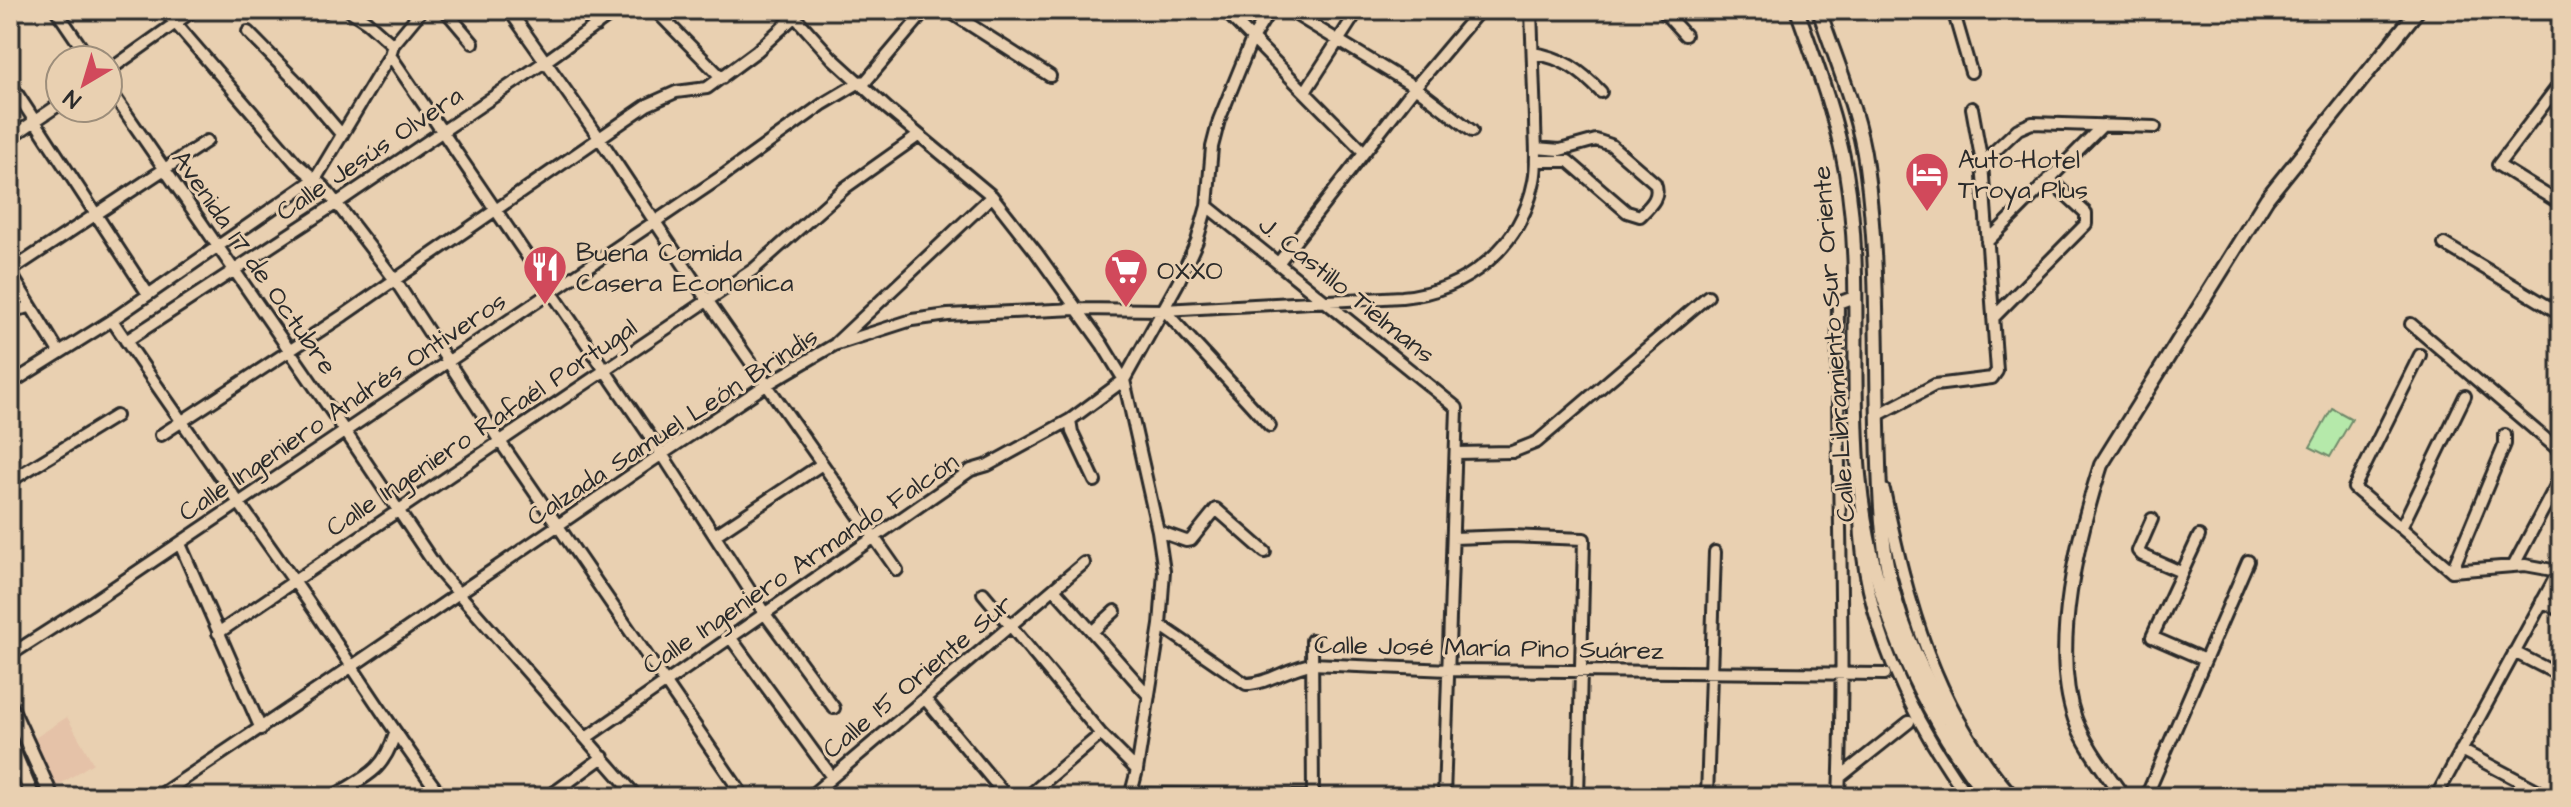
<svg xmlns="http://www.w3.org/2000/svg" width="2571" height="807" viewBox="0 0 2571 807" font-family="'Architects Daughter',sans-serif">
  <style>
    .built { fill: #e5c2a8 }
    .green { fill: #b5e9aa; stroke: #708a6a; stroke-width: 2 }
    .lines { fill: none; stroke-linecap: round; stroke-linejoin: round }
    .minor-casing { stroke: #2b2b2b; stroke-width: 16 }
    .major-casing { stroke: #2b2b2b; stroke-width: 18 }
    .minor { stroke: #e9d0b1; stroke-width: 10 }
    .major { stroke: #e9d0b1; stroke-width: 12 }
    .labels { text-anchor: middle; stroke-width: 6; stroke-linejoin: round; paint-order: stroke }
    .street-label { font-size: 26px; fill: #2b2b2b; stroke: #e9d0b1 }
    .poi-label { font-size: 26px; fill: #2b2b2b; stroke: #e9d0b1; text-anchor: start }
  </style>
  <rect width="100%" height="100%" fill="#e9d0b1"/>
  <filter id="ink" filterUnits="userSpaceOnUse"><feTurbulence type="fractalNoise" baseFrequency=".0125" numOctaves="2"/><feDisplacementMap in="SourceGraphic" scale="16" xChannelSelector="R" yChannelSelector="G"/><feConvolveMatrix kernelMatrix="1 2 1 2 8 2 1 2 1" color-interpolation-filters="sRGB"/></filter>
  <g filter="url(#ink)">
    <path class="built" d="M67,717L93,763L53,789L32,740Z"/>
    <path class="green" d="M2332,408L2352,419L2330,457L2310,447Z"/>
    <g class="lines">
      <g class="minor-casing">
        <path id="minor" d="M56,10L90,60
          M164,10L295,162L324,187L395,280L499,440L744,797
          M349,10L367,22L393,45
          M445,10L473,43
          M509,10L600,139L707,300L897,570
          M583,10L596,26
          M655,10L722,78
          M789,10L832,58L888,109L992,196L1036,252L1102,344L1124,380L1158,531L1164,571L1160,625L1137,770L1130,797
          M947,10L1050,76
          M1224,10L1364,152
          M1288,10L1415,87L1472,131
          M1662,10L1685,35
          M1953,10L1971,72
          M2552,10L2561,17
          M324,11L326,10
          M248,32L298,83L342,135
          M1533,53C1563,58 1580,70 1601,92
          M390,55L662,454L765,614L834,708
          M108,71L194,10
          M2561,82L2498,165L2561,204
          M10,83L148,294
          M108,87L345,431L439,571L637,797
          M1305,92L1358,10
          M10,138L60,104
          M1536,148L1560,150L1596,140L1611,145L1655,183C1661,197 1650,206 1640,216L1627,212L1568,161H1536
          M1982,163L2018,129L2032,123L2155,127
          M1207,206L1457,408L1444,797
          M1987,242L2103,125
          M2444,244L2561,314
          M1279,262L1415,87L1480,10
          M10,271L207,141
          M10,272L59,352
          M1164,310L1270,426
          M10,311L30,307
          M1993,318L2086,224V213L2049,179
          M112,320C171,408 233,494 294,581C344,652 389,727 442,797
          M2411,324L2561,452
          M126,341L337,203L546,61L617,10
          M836,343L992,196
          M2420,355L2354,488L2452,571L2525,565L2558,571
          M10,384L112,320L316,178L390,55L393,45L422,10
          M1878,415L1935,385L1992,378L1997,371L1982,163L1972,108
          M1070,420L1072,432L1095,481
          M161,435L344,315L647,105L676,92L707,88L757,51L794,17L797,11
          M1456,453L1512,452L1537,442L1708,296
          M10,465L17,477
          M10,481L116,416
          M1884,490C1908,603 1934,709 2014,797
          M1860,517C1862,618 1909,716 1968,797
          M2152,519L2138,551L2142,555L2181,572
          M2401,528L2465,396
          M1158,531L1186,541L1191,540L1216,509L1265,552
          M715,535L822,464
          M2199,536L2152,637L2205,660
          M1453,538L1511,536L1584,539L1578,797
          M180,544L261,729
          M2514,565L2561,476
          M2452,571L2505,444V435
          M1055,590L1149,696
          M983,593L1101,734L1137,770
          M2542,601L2561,611
          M1160,625L1246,684C1268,684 1289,667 1312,664L1449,670L1885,674
          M1092,632L1115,611
          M218,633L754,269L846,187L918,136
          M730,637L832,777
          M1312,640L1313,797
          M2514,652L2561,676
          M10,655L88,605L724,175L823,104L860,82L866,81L926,10
          M926,700L1007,797
          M586,738L971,470L988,465L1070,420L1124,380L1178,283L1197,241L1207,206L1212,147L1219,120L1252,39L1270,10
          M2461,750L2537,790L2533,797
          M1840,777L1909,722
          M1131,794L1328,797
          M157,797L351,667L662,454L766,385L834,345L912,320L948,315L1076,309L1164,310L1402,297C1467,291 1521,247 1534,181C1538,162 1535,141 1535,120C1534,84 1532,47 1531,10
          M332,797C365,776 382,774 395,734
          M548,797L603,757
          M809,797L1084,563
          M1027,797L1101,734
          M1707,797L1715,552
          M1839,797C1846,632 1836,468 1838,303L1854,297
          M2146,797L2248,561
          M2436,797L2561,567"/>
      </g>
      <g class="major-casing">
        <path id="major" d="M1797,10C1816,63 1836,116 1846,172C1863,272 1850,375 1859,475C1870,594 1914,704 1988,797
          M1819,10C1836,61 1859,113 1866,166C1878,252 1876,339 1878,426C1879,470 1880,516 1886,559C1899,641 1952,732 2001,797
          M10,705L52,797
          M10,743L33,797
          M2123,797C2106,772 2086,748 2075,719C2050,647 2078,536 2101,465L2267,198L2418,10"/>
      </g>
      <use href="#minor" class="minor"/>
      <use href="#major" class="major"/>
    </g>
  </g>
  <defs>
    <g id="hotel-pin" transform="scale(2.3)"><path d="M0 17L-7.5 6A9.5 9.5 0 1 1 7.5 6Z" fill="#d1495b" stroke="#e9d0b1"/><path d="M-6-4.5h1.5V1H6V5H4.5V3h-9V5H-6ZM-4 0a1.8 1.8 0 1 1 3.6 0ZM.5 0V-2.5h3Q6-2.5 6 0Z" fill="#fff"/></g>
    <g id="restaurant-pin" transform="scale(2.3)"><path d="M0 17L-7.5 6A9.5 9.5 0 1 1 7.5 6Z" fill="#d1495b" stroke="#e9d0b1"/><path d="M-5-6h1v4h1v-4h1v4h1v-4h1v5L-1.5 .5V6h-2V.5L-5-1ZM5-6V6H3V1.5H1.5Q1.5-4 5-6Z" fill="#fff"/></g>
    <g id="supermarket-pin" transform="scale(2.3)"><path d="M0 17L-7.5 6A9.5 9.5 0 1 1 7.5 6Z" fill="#d1495b" stroke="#e9d0b1"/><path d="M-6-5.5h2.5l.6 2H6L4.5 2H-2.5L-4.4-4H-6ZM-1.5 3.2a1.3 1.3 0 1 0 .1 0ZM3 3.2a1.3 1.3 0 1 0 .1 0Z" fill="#fff"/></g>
  </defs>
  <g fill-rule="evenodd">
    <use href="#hotel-pin" x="1927" y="174"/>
    <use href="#restaurant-pin" x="545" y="267"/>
    <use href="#supermarket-pin" x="1126" y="270"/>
  </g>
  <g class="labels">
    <g class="street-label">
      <text transform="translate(369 153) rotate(-34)" y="9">Calle Jesús Olvera</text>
      <text transform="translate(255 262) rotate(55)" y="9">Avenida 17 de Octubre</text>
      <text transform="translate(1347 289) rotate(39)" y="9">J. Castillo Tielmans</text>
      <text transform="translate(1833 344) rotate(-94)" y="9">Calle Libramiento Sur Oriente</text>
      <text transform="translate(342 406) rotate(-34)" y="9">Calle Ingeniero Andrés Ontiveros</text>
      <text transform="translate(672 426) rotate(-33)" y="9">Calzada Samuel León Brindis</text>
      <text transform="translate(481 427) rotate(-34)" y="9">Calle Ingeniero Rafaél Portugal</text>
      <text transform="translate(800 563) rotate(-34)" y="9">Calle Ingeniero Armando Falcón</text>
      <text transform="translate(1489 647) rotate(1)" y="9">Calle José María Pino Suárez</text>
      <text transform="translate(917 676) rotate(-40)" y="9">Calle 15 Oriente Sur</text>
    </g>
    <g class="poi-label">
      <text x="1958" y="168">Auto-Hotel<tspan x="1958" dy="30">Troya Plus</tspan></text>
      <text x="576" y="261">Buena Comida<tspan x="576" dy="30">Casera Econonica</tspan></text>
      <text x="1157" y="279">OXXO</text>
    </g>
  </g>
  <rect width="2571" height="807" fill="none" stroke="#e9d0b1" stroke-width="40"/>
  <rect x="20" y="20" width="2531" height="767" fill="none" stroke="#2b2b2b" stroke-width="3" filter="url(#ink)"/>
  <g transform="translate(84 84) rotate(218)"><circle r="38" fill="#e9d0b1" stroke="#9d8e7b" stroke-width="2"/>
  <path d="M0-6L14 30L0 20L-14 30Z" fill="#d1495b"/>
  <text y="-12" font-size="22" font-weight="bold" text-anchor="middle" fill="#2b2b2b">N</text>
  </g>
</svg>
